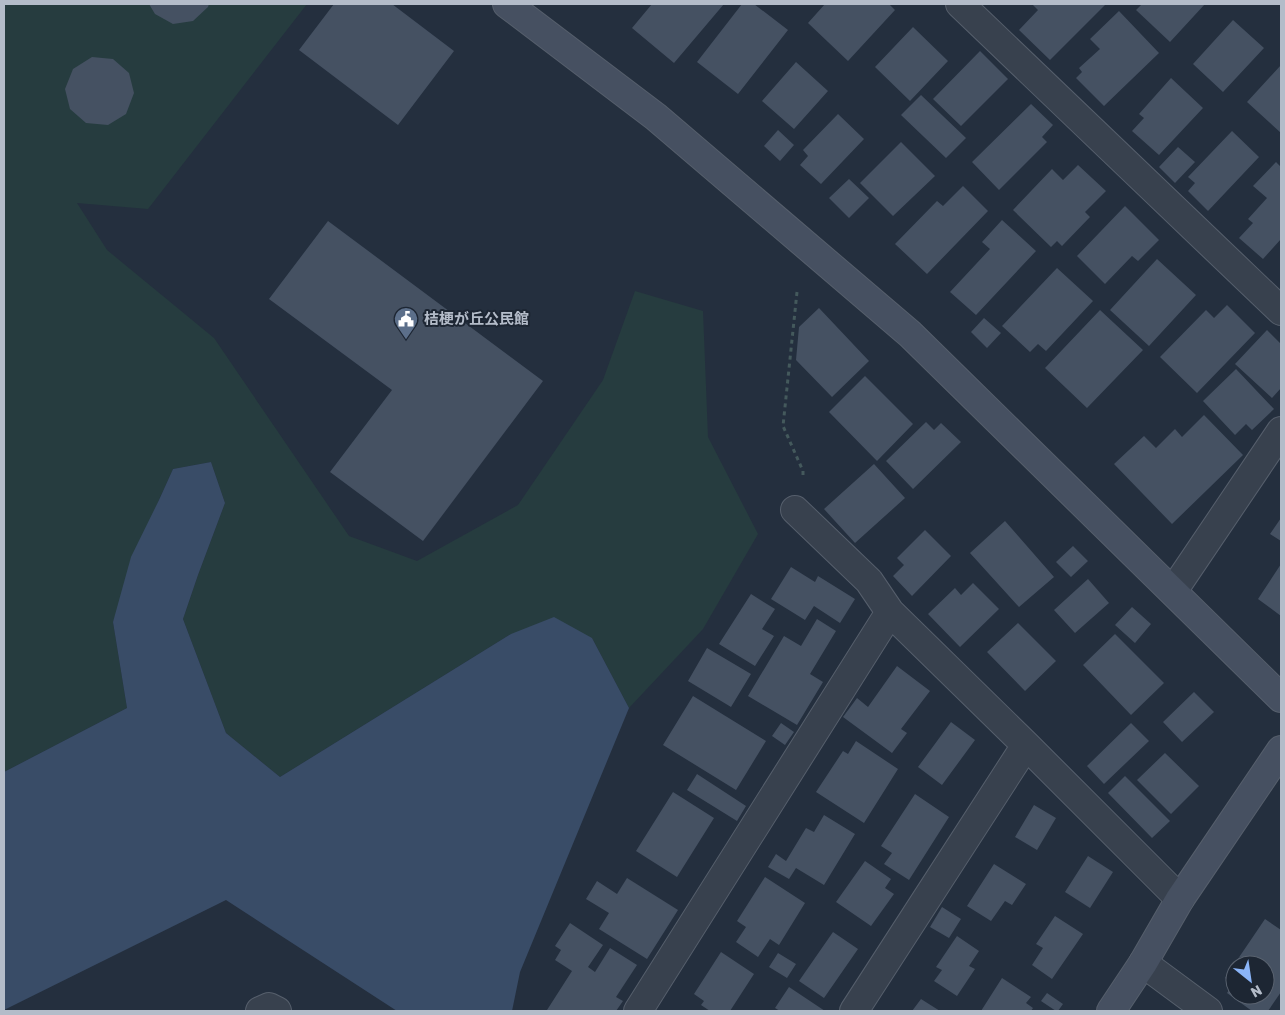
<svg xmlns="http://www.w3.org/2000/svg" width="1285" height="1015" viewBox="0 0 1285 1015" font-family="Rubik,'Noto Sans JP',sans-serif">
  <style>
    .green { fill: #263c3f }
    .water { fill: #394c67 }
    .building { fill: #455162; fill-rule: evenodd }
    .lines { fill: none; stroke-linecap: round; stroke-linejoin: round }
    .street-casing { stroke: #565f6c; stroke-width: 30 }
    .secondary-casing { stroke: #565f6c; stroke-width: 30 }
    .path { stroke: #44595c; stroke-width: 3; stroke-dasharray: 4 4; stroke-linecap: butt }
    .street { stroke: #38414e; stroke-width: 28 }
    .secondary { stroke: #465061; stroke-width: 28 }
    .labels { text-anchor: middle; stroke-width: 4; stroke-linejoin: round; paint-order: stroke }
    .poi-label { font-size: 15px; font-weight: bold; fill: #b4bcc9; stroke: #1d2633; text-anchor: start }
  </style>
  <rect width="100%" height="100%" fill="#242f3e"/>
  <path class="green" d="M4,4H307L148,209L77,203L107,250L214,338L349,536L417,561L518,505L603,380L635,291L703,311L708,437L758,534L703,629L629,708L592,638L511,634L280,777L226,733L183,619L198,575L225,503L211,462L173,469L159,500L113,622L127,708L4,772Z"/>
  <path class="water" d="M211,462L225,503L198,575L183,619L226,733L280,777L511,634L554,617L592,638L629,708L520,972L512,1011H397L226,900L4,1010V772L127,708L113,622L131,557L159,500L173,469Z"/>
  <path class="building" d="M149,4H209L208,7L193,21L173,24L155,14Z
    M334,4H392L454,51L398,125L299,50Z
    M652,4H724L674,63L632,28Z
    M742,4H754L788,30L738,94L697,62Z
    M825,4H889L895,10L848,61L808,23Z
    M1032,4H1106L1050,60L1019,30L1038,10Z
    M1142,4H1205L1170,42L1136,10Z
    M1119,11L1159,53L1104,106L1076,78L1082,72L1079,68L1100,49L1090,39Z
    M1233,20L1264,48L1223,92L1193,64Z
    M913,27L948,61L910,101L875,67Z
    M980,51L1008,79L961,126L933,99Z
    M92,57L113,59L129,73L134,93L126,114L108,125L86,123L70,109L65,89L73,69Z
    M796,62L828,91L794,129L762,101Z
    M1281,65V133L1247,102Z
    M1171,78L1203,108L1159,155L1132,131L1144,118L1139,114Z
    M921,95L966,138L946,158L901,115Z
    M1031,104L1053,125L1042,137L1047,142L999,190L972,162Z
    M838,114L864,139L821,184L800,165L808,156L803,150Z
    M778,130L794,145L780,161L764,146Z
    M1232,131L1259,157L1208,211L1188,191L1195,183L1188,177Z
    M901,142L935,176L893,216L860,183Z
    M1178,147L1195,162L1175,183L1159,167Z
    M1276,162L1281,167V239L1263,259L1239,238L1253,223L1248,219L1267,198L1253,186Z
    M1078,165L1106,191L1085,212L1090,217L1062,246L1057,241L1051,247L1013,210L1052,169L1063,180Z
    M849,179L869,198L849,218L829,198Z
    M963,186L988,211L927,274L895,244L937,201L943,206Z
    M1125,206L1159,240L1138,261L1132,256L1105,284L1077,256Z
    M1002,220L1036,251L976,315L950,292L990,249L982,242Z
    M328,221L543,381L423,541L330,472L392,390L269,299Z
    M1157,259L1196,295L1149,346L1110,310Z
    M1057,268L1093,301L1046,351L1038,344L1030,352L1002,326Z
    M1227,305L1255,333L1197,393L1160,357L1206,310L1214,318Z
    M819,308L869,361L832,397L796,360L799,327Z
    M1100,310L1143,350L1087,408L1045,368Z
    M984,318L1001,333L987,348L971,332Z
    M1267,330L1281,344V388L1272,398L1235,364Z
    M1236,369L1274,409L1252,430L1246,424L1235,435L1203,401Z
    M865,376L913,424L877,461L829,412Z
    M1204,415L1243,455L1172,524L1114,464L1144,436L1156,448L1175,429L1182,437Z
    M926,422L934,430L941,423L961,442L913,489L886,461Z
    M874,464L905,498L855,543L824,509Z
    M1281,518V541L1270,534Z
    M1005,521L1054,577L1019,607L970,553Z
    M925,530L951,556L912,596L893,576L904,565L897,558Z
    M1073,546L1088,561L1071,577L1056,562Z
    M1281,564V616L1258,599Z
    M791,567L815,582L818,576L855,599L840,623L814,606L805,620L771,599Z
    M1088,579L1109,603L1075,633L1054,610Z
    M973,583L999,609L960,647L928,614L955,588L961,595Z
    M751,594L775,609L762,629L774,636L755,666L719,644Z
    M1132,607L1151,624L1135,643L1115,625Z
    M817,619L836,631L810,674L823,682L797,725L748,696L784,636L801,646Z
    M1018,623L1056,661L1025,691L987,652Z
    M1115,634L1164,683L1131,715L1083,665Z
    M707,648L751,674L731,707L688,681Z
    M897,666L930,691L901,729L907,733L892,753L843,717L857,698L868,707Z
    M1194,692L1214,712L1182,742L1163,722Z
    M693,696L766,741L736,790L663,745Z
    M951,722L975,740L942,785L918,767Z
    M781,723L794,732L785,745L772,736Z
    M1131,723L1149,741L1104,784L1087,766Z
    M856,741L898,769L864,823L816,792L843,751L848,754Z
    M1165,753L1199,786L1171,814L1137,780Z
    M697,774L746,806L737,821L687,790Z
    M1125,776L1170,821L1152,838L1108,793Z
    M673,792L714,818L677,877L636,851Z
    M915,794L949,817L909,880L884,864L892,853L881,846Z
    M1034,805L1056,818L1037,850L1015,837Z
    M824,815L855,834L824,885L796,868L789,879L768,867L776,854L786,861L806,828L814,832Z
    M1088,856L1113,872L1090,908L1065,892Z
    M865,861L891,879L885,888L894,894L871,926L836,902Z
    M994,864L1026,884L1012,905L1005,901L991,921L967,906Z
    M765,877L805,903L779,945L770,939L758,957L736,942L746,927L737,921Z
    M627,878L678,910L647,959L599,929L609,913L586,899L597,881L617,894Z
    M942,907L961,919L949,938L930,927Z
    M1055,916L1083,934L1052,979L1032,965L1043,948L1036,944Z
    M1265,919L1281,930V992L1268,1011H1252L1227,993L1233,984L1225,978ZM1235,965H1265V995H1235Z
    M570,923L603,945L588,967L595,972L610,948L637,965L616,997L623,1001L616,1011L547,1010L572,971L555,960L561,950L555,946Z
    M833,932L858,949L824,998L799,981Z
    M957,936L979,951L969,966L975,969L957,996L934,981L942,970L936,967Z
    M721,952L754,974L730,1011H710L701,1005L704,1001L694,994Z
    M778,953L796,964L787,978L769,967Z
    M1002,978L1031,997L1026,1003L1033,1008L1031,1011H981Z
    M789,987L825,1011H780L775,1008Z
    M1047,993L1063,1004L1058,1011H1056L1041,1001Z
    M921,999L940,1011H912Z"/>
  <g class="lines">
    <g class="street-casing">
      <path id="street" d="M960,4L1281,311
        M795,510L869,581L890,612
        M1173,591L1281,431
        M1143,963L1208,1011
        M260,1011L269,1007L277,1011
        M638,1011L890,612L1026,745L1180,899
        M854,1011L1026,745"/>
    </g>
    <g class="secondary-casing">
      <path id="secondary" d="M507,4L656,117L910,334L1281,698
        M1111,1011L1143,963L1180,899L1281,750"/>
    </g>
    <path class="path" d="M797,292L783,426L803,471V479"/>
    <use href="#street" class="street"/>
    <use href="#secondary" class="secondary"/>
  </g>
  <defs>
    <g id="civic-pin" transform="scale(1.25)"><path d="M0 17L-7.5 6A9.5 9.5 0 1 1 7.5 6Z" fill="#5c6f8a" stroke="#1d2633"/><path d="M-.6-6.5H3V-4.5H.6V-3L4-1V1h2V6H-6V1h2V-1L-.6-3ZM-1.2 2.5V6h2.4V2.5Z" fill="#fff"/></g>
  </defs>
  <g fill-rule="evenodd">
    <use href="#civic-pin" x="406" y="319"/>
  </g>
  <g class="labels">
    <g class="poi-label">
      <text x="424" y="324">桔梗が丘公民館</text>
    </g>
  </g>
  <rect width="1285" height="1015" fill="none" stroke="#b4bcc9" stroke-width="10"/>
  <g transform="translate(1250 980) rotate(150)"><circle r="24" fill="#1d2633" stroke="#59626f"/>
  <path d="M0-4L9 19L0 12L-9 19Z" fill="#8ab4f8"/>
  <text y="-8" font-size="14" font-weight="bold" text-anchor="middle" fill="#b4bcc9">N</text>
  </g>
</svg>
